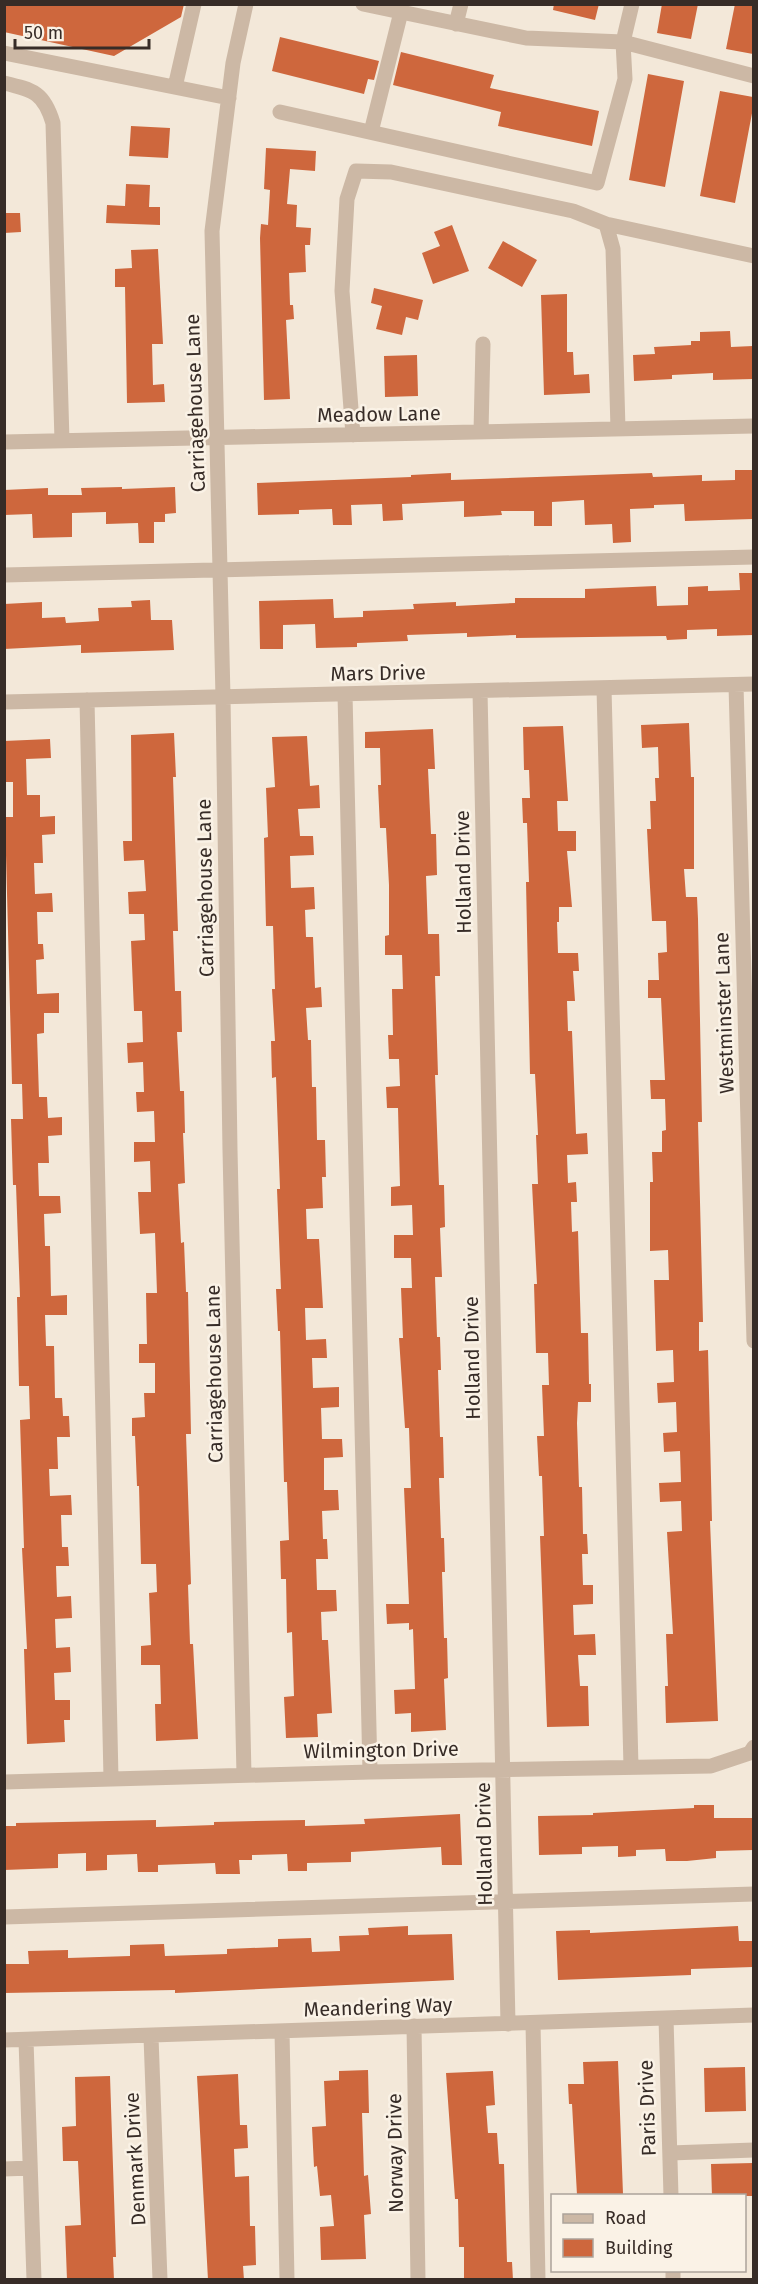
<svg xmlns="http://www.w3.org/2000/svg" width="758" height="2284" viewBox="0 0 758 2284" font-family="'Fira Sans',sans-serif">
  <style>
    .building { fill: #ce673d }
    .lines { fill: none; stroke-linecap: round; stroke-linejoin: round }
    .minor { stroke: #ccb8a5; stroke-width: 15 }
    .labels { text-anchor: middle; stroke-width: 5; stroke-linejoin: round; paint-order: stroke }
    .street-label { font-size: 20px; fill: #372c27; stroke: #faf2e6 }
  </style>
  <rect width="100%" height="100%" fill="#f3e8d9"/>
  <path class="building" d="M4,4H184L181,17L114,56L4,32Z
    M554,4H599L595,20L553,10Z
    M662,4H698L691,39L657,33Z
    M735,4H753V54L726,49Z
    M280,37L379,61L374,80L368,79L364,94L272,71Z
    M401,52L494,75L490,88L599,111L592,146L498,126L501,112L393,85Z
    M648,74L684,81L665,187L629,180Z
    M720,91L753,97V108L735,203L700,196Z
    M131,126L170,128L168,158L129,156Z
    M266,148L316,151L315,171L290,169L287,204L297,205L296,227L311,228L310,245H305L306,272L289,273L290,305H293L294,319L286,320L290,399L264,400L260,238L261,224L268,225L270,190L264,189Z
    M126,184L150,185L149,207H160V225L106,223L107,205L125,206Z
    M4,213H20L21,232L4,233Z
    M452,225L469,271L433,284L422,253L440,246L434,232Z
    M503,241L537,260L522,287L488,268Z
    M158,249L163,344H152L153,385L164,384L165,402L127,403L125,287H115V269L132,268L131,250Z
    M374,288L423,300L418,320L406,317L402,335L376,329L382,306L371,303Z
    M567,294V352H573L574,375L589,374L590,393L544,395L541,295Z
    M730,331L731,347L753,346V379L713,380V373L672,375V379L634,381L633,355L655,354L654,347L691,345V341H700V332Z
    M417,355L418,396L385,397L384,356Z
    M735,470H753V519L685,521L684,504L654,505V508L630,509L631,542L613,543L612,524L585,525L584,500L552,502V526H534V511H501L502,515L464,517V501L402,504L403,520L383,521L382,504L351,505L352,525H333L332,509L299,510V514L258,515L257,483L411,477V475L451,473V480L652,473L653,477L702,475V481L735,480Z
    M122,487V489L175,487L176,513L165,514V522H154V543H139L138,523L106,524V512L72,513V537L33,538L32,514L4,515V490L48,488V495H82L81,488Z
    M739,573H753V635L717,636V629L687,630V639L667,640L666,636L516,638V635L467,637V633L407,635L408,641L357,643V647L316,648L315,624L283,625V649H260L259,601L333,599L334,618L363,617V611L414,609L413,604L456,602V606L515,603V598H585V589L656,586L657,606L688,605V587L708,586V591L740,590Z
    M150,600L151,620H172L174,650L81,653V645L4,649V604L42,602V618L65,617L66,623L99,621L98,608L132,607L131,601Z
    M689,723L691,777H694V869H684L686,897H697L698,919L702,1122H698L703,1322H699V1351L708,1350L712,1521H710L718,1721L666,1723L665,1686H668L666,1634H673L667,1532L682,1531L681,1501L660,1502L659,1483L681,1482L680,1451L664,1452L663,1433L677,1432L676,1402L658,1403L657,1383L674,1382L673,1350L656,1351L654,1280H669L668,1250L650,1251V1182H653L652,1152H662V1131L666,1130L665,1099H651L650,1080H665L661,998H648V980H659L658,953L667,952L666,921H652L649,870L647,829H651L650,801H656L655,778H659L658,747L642,748L641,725Z
    M563,726L568,801H557L558,831H576V851H567L572,907H559V922H557L558,953H578L579,971H573L575,1001H567L568,1031H572L576,1134L587,1133L588,1154L567,1155L568,1183L576,1182L577,1202H571L572,1232L578,1231L581,1333H588L589,1384H591V1402H578L577,1423L579,1487H582L583,1534H587L588,1554H582L583,1585H593V1604L573,1605L574,1635L595,1634L596,1655H578L580,1686H588L589,1726L547,1727L540,1536H544L542,1476H539L537,1436H544L542,1385H549L548,1353H536L534,1284H537L532,1184H538L536,1135H538L535,1074H530L526,882H529L527,823H523L522,798H530L529,770H524L523,727Z
    M433,729L435,769H428L431,834H436L437,875L426,876L428,934H439L440,976H435L438,1075H435L439,1185H444L445,1227L440,1228L442,1277H435L437,1337H440L441,1370H438L440,1437H443L444,1478H439L441,1538H444L445,1572H442L444,1638H447L448,1678L444,1679L446,1730L411,1732V1713L395,1714L394,1690L415,1689L413,1629L409,1630V1623L387,1624L386,1604H409L404,1488H411L409,1428H405L399,1338H403L401,1288H412L411,1258H394V1235H413L412,1205L391,1206V1187L400,1186L398,1108H387L386,1087L400,1086L399,1059H389L388,1035H393L392,989H403L402,955H385V936L389,935V885L386,828H380L378,785H381L380,748H365V732Z
    M174,733L176,777H173L178,931H173L175,991H181L182,1032H177L180,1091H184L185,1133H183L185,1183L178,1184L181,1243L184,1242L186,1292H188L191,1434H186L191,1584L188,1585L190,1644H193L198,1739L156,1741L155,1704H161L160,1665H141V1646L151,1645L149,1593L157,1592L156,1564H141L139,1486H137L135,1436H132V1418L145,1417L144,1393H155V1363H139V1344H147L146,1293H157L155,1233L140,1234L138,1192H151L150,1161L134,1162V1142H155L154,1111L137,1112L136,1092H144L143,1062L128,1063L127,1043L143,1042L142,1011H134L131,941L145,940L144,914H129L128,892L146,891L144,860L124,861L123,841H132L131,735Z
    M307,736L310,786L319,785L320,808L298,809L300,836H313L314,855L290,856L291,888L314,887L315,909L305,910L306,937H313L315,988L321,987L322,1007L306,1008L308,1040H311L312,1087H316L317,1140H325L326,1177H322L323,1208L306,1209L307,1239H319L323,1308H305L306,1340L326,1339L327,1358H312L313,1388L339,1387V1407L321,1408L322,1439H342L343,1457L324,1458V1490H338L339,1510L322,1511L323,1539H327L328,1559H316L317,1590H336L337,1611L321,1612L322,1640H328L332,1713L317,1714L318,1737L286,1738L284,1697L294,1696L292,1632L287,1633L286,1579H281L280,1541L289,1540L287,1482H284L280,1331H278L276,1289H281L277,1189H280L276,1077L272,1078L271,1041H275L272,989H275L273,926H266L264,838L268,837L266,788L275,787L272,737Z
    M50,739L51,758L26,759L27,795H40V817L55,816V834L42,835L43,863H34L35,894L52,893L53,912H37L38,944H43L44,959L36,960L37,994L59,993V1013H44V1033L37,1034L39,1097H47L48,1118L62,1117V1135L48,1136L49,1163H38L39,1196H60L61,1213L44,1214L45,1246H50L51,1296L67,1295V1315H45L46,1346H54L55,1398H62L63,1416H69L70,1437H57L58,1469H49L50,1496L71,1495L72,1515H61L62,1547H68L69,1566H56L57,1597L71,1596L72,1618L55,1619L56,1648L70,1647L71,1672L54,1673L55,1700H70V1720H64L65,1742L27,1744L24,1649H27L22,1548H24L20,1420L30,1419L29,1386H19L17,1297H20L16,1185H13L11,1119H23L22,1084H12L5,817H13V782H4V741Z
    M694,1805H714V1818H753V1850L716,1851V1858L687,1861H666L665,1849L636,1850V1856L618,1857V1846L582,1847V1854L539,1855L538,1816L593,1815V1813L694,1808Z
    M460,1814L462,1865H442L441,1847L351,1852V1862L307,1863V1871H288L287,1854L252,1855V1860H239L240,1874H216L215,1863L158,1865V1872H138L137,1854L107,1855V1870L86,1871V1853L58,1854V1868L4,1870V1826H16V1823L156,1820V1827L214,1825V1822L305,1820V1826L365,1824L364,1819Z
    M408,1926V1935L452,1934L454,1980L175,1993V1990L4,1993V1964H29L28,1951L68,1950V1958L130,1956V1945L164,1944L165,1956L227,1954V1949L278,1947V1939L311,1938L312,1952L340,1951L339,1936L369,1935L368,1928Z
    M738,1926L739,1941H753V1967L691,1969V1975L558,1980L556,1931L590,1930V1933Z
    M618,2061L623,2194L577,2195L572,2104H569L568,2084H584L583,2062Z
    M745,2067L746,2111L705,2112L704,2068Z
    M368,2070L369,2113H362L364,2176L368,2175L371,2214L364,2215L366,2259L321,2260L320,2227L334,2226L331,2195L320,2196L317,2166L314,2167L312,2127L326,2126L324,2081L339,2080V2071Z
    M493,2071L495,2105L486,2106L488,2133H497L499,2164H504L507,2262H512L513,2280H464V2247H459L458,2199H455L446,2073Z
    M238,2074L240,2125H247L248,2148L234,2149L235,2177L249,2176L250,2226H255L256,2265L243,2266L244,2280H208L197,2076Z
    M110,2076L116,2257H113L114,2280H67L65,2226L81,2225L78,2161H63L62,2127L76,2126L75,2077Z
    M753,2163V2196H712L711,2164Z"/>
  <g class="lines">
    <path class="minor" d="M363,4L401,12
      M632,4L623,42L754,76
      M456,24L461,4
      M4,53L229,98
      M4,83C34,90 44,93 53,123L62,441
      M175,87L194,4
      M280,112L597,183L625,79L623,42L526,38L401,12L371,132
      M606,224L754,256
      M481,432L483,344
      M353,435L342,291L347,199L356,171L391,172L573,211L606,224L613,249L618,429
      M4,442L754,426
      M4,575L754,557
      M736,685L754,1341
      M604,688L631,1767
      M480,691L508,2024
      M345,694L370,1772
      M87,700L111,1778
      M4,702L754,684
      M244,1775L230,1150L223,697L212,231L233,63L246,4
      M4,1782L370,1772L711,1766L750,1753L754,1747
      M4,1917L754,1894
      M666,2018L671,2196
      M533,2023L538,2280
      M414,2026L418,2280
      M282,2031L287,2280
      M151,2037L160,2280
      M4,2040L754,2015
      M26,2040L34,2280
      M670,2153L754,2150
      M4,2169L30,2168
      M673,2270V2280"/>
  </g>
  <g class="labels">
    <g class="street-label">
      <text transform="translate(195 403) rotate(-92)" y="7">Carriagehouse Lane</text>
      <text transform="translate(379 414) rotate(-1)" y="7">Meadow Lane</text>
      <text transform="translate(378 673) rotate(-1)" y="7">Mars Drive</text>
      <text transform="translate(463 872) rotate(-91)" y="7">Holland Drive</text>
      <text transform="translate(205 888) rotate(-91)" y="7">Carriagehouse Lane</text>
      <text transform="translate(724 1013) rotate(-92)" y="7">Westminster Lane</text>
      <text transform="translate(472 1358) rotate(-91)" y="7">Holland Drive</text>
      <text transform="translate(214 1374) rotate(-91)" y="7">Carriagehouse Lane</text>
      <text transform="translate(381 1750) rotate(-1)" y="7">Wilmington Drive</text>
      <text transform="translate(484 1844) rotate(-91)" y="7">Holland Drive</text>
      <text transform="translate(378 2007) rotate(-2)" y="7">Meandering Way</text>
      <text transform="translate(647 2108) rotate(-92)" y="7">Paris Drive</text>
      <text transform="translate(395 2153) rotate(-91)" y="7">Norway Drive</text>
      <text transform="translate(135 2159) rotate(-93)" y="7">Denmark Drive</text>
    </g>
  </g>
  <rect width="758" height="2284" fill="none" stroke="#372c27" stroke-width="12"/>
  <rect x="551" y="2194" width="195" height="78" fill="#faf2e6" stroke="#aca39a" stroke-width="1.5"/>
  <rect x="563" y="2214" width="30" height="9" fill="#ccb8a5" stroke="#aca39a" stroke-width="1.5"/>
  <text x="605" y="2224" font-size="18" fill="#372c27">Road</text>
  <rect x="563" y="2239" width="30" height="18" fill="#ce673d" stroke="#aca39a" stroke-width="1.5"/>
  <text x="605" y="2254" font-size="18" fill="#372c27">Building</text>
  <path d="M15 39v9h134v-9" fill="none" stroke="#372c27" stroke-width="3"/>
  <text x="24" y="39" font-size="18" fill="#372c27" stroke="#faf2e6" stroke-width="4.5" paint-order="stroke">50 m</text>
</svg>
